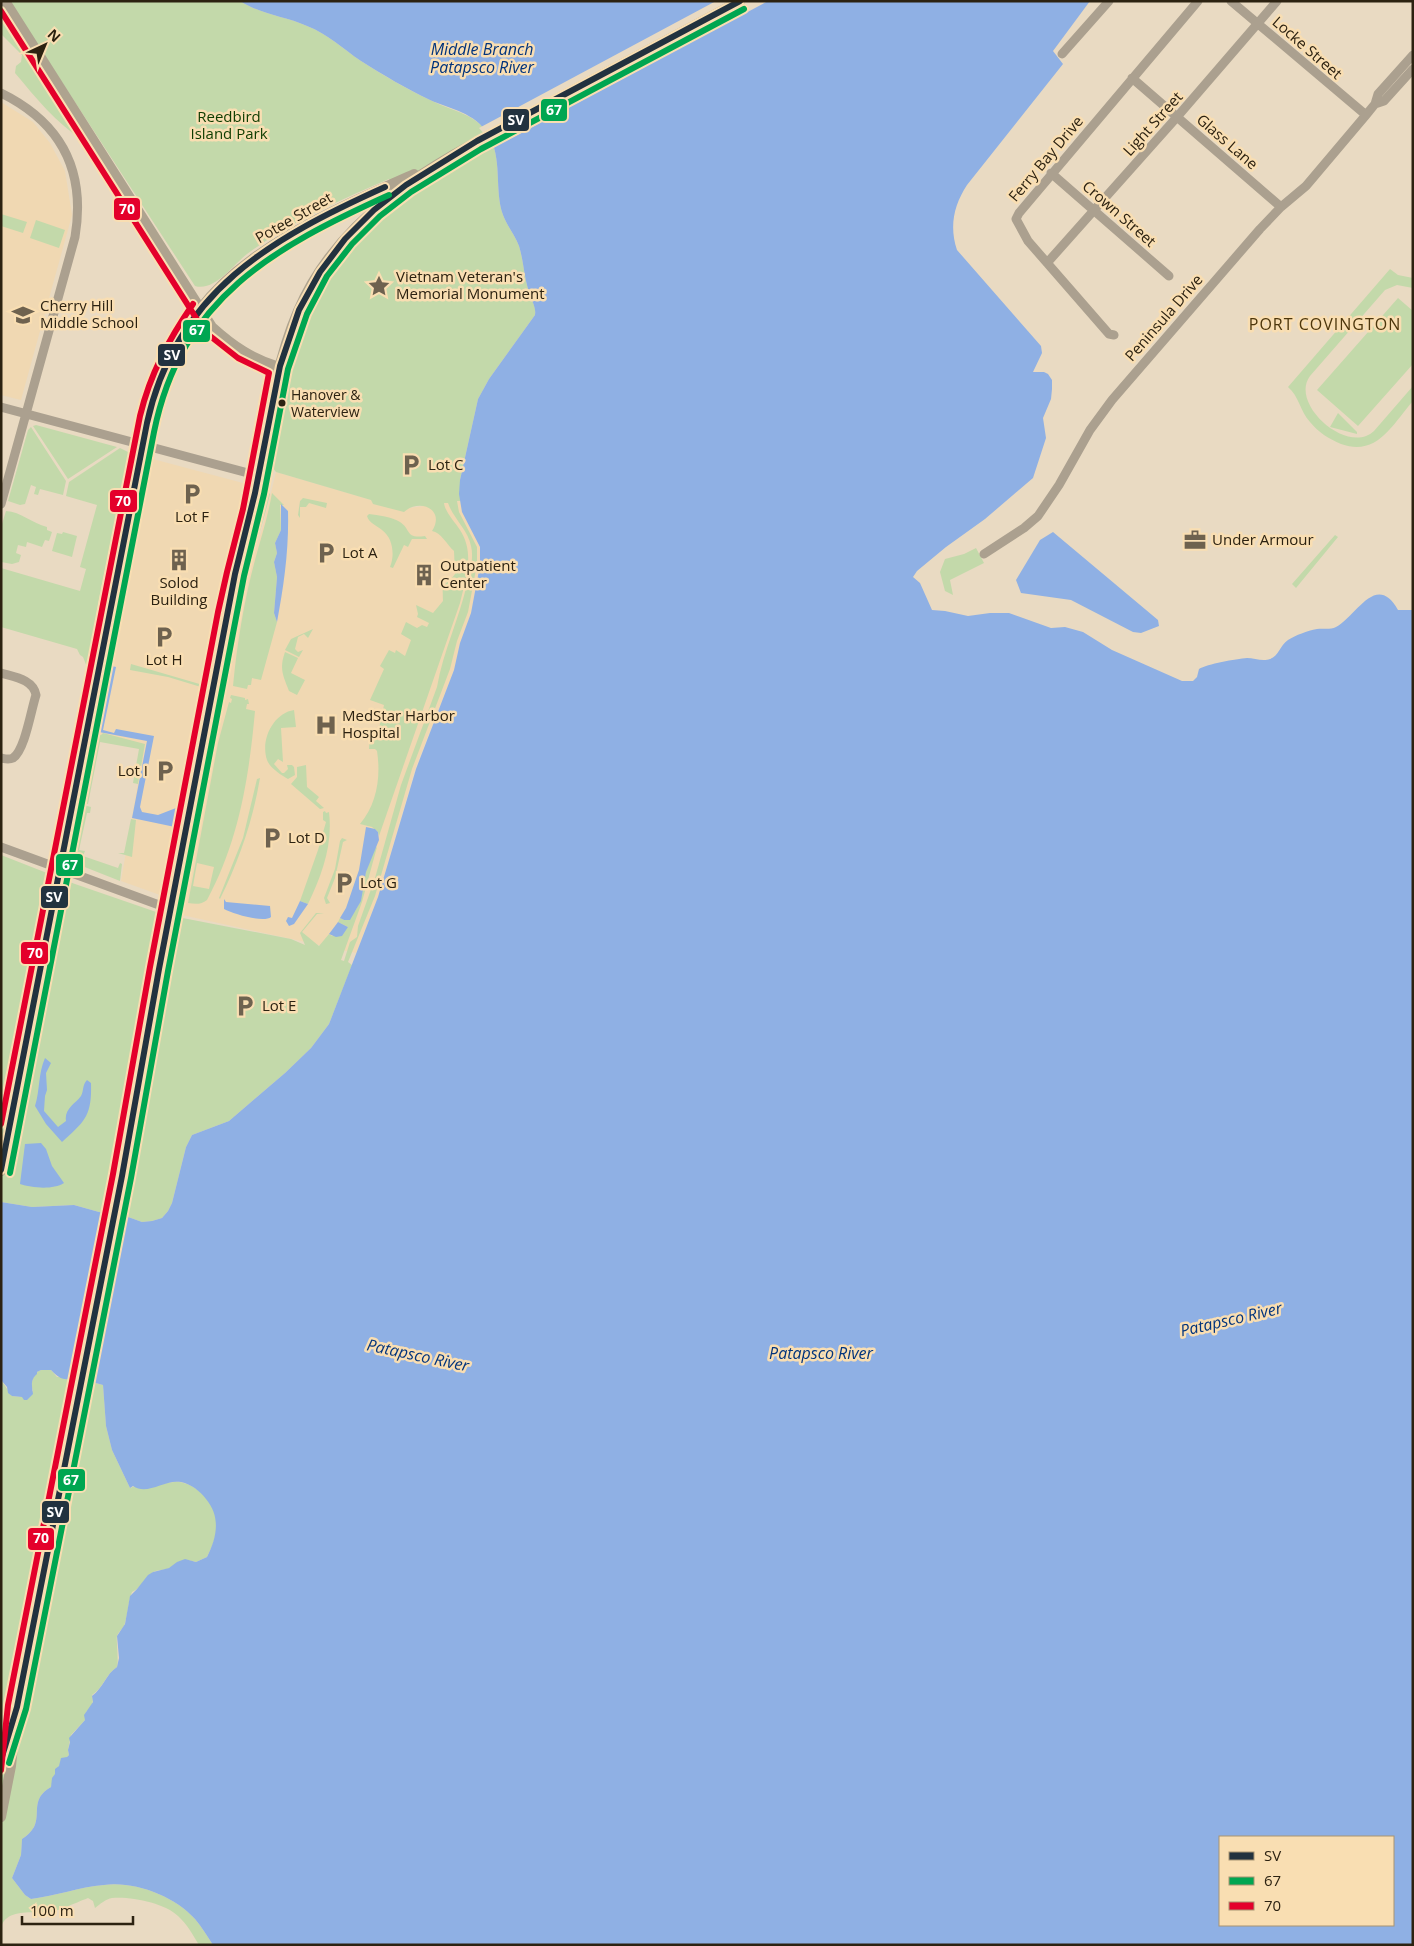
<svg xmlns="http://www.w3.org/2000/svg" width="1414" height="1946" viewBox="0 0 1414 1946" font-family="'Open Sans',sans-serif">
<rect width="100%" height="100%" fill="#e9dac2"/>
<path fill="#f0d8b2" d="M 1,102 L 33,122 L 50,143 L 65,171 L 72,215 L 21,400 L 1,395 Z
M 149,458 L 243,483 L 244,485 L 163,896 L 121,881 L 144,747 L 97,734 Z
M 276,472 L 402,509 L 460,501 L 462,512 L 480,547 L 480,565 L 471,613 L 460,643 L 454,670 L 415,769 L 378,897 L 356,953 L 182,915 L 253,559 L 263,526 Z"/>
<path fill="#c3d9aa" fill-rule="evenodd" d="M 9,1 L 240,1 C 262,15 284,16 307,26 C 328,34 343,49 361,61 C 386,77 413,93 441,105 C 458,112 477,116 488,134 C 503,158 494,190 503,215 C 507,226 515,235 519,246 C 524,262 524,281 531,297 C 533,304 536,307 535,315 L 489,379 L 478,399 L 460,480 L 460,501 L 457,501 L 459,512 L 477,547 L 477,564 L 468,612 L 457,641 L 450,669 L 412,769 L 375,896 L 348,962 L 352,965 L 329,1024 L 311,1048 L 285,1073 L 229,1121 L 192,1135 L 186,1147 L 172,1203 L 168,1211 L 162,1218 L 152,1221 L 142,1222 L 120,1214 L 99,1212 L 74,1205 L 32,1207 L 1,1202 L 1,855 L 75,884 L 162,914 L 291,939 L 305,945 L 300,933 L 316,913 L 324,913 L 317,914 L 302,932 L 319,946 L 329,934 L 332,936 L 348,927 L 338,922 L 340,918 L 344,920 C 364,910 361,890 366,872 C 368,864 372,856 374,849 L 377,847 L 362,902 L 341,960 L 344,961 L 350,942 L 357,937 L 358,926 L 375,878 L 401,785 L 437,687 C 443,652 459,619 467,584 C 470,572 474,558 471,546 C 468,530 453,518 448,503 L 444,503 C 445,512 455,522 460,530 C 475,553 466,578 460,603 L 379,836 L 378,832 L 372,827 L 360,824 C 377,804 381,777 377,751 L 375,749 L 369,749 L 370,732 L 378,733 L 384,705 L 370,700 L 384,669 L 380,666 L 389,650 L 395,653 L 396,650 L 405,656 L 411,640 L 401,634 L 406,622 L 417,628 L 422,625 L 427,627 L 429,623 L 417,617 L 418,614 L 416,605 L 433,613 L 443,601 C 442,579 444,589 455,574 L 454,551 C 447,545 441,532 432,531 C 446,509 419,498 404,512 L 373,504 L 371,500 L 276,472 L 269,463 L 268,459 C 282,388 294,314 340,255 C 358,233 380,216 400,196 L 389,179 C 340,200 290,222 247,254 C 233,265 214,292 195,286 Z
M 1,11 L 85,140 L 84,141 C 56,123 36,98 15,73 L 16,66 L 21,62 L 22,55 L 1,34 Z
M 1,214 L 27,222 L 23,233 L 1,226 Z
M 36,220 L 65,230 L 59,248 L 30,238 Z
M 1390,269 L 1398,275 L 1413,278 L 1413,288 L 1397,285 L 1385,290 L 1310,376 C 1289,404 1348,456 1374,431 L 1413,386 L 1413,401 C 1392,425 1377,457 1341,444 C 1329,439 1318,432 1310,422 C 1300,411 1299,396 1288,387 Z
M 1398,298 L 1413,311 L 1413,364 L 1358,426 L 1317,390 Z
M 1338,413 L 1357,432 L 1357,434 L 1330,427 Z
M 36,425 L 117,447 L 68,479 L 33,426 Z
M 31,427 L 66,481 L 63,495 L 40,489 L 38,495 L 34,494 L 36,487 L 31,485 L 25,504 L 20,505 L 8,501 L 28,430 Z
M 120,448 L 128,452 L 128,457 L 99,599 L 87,667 L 83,657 L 80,655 L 77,649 L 1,627 L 1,568 L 80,591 L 86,569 L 80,567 L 97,505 L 66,496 L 69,482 Z
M 268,492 L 270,494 C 265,516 258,536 253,558 C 244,593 238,628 232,664 L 229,663 L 246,577 Z
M 272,493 L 284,505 L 280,505 L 281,530 L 275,543 L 277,553 L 274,562 L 277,577 L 274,613 L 277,622 L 261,680 L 252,678 L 251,685 L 248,685 L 247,689 L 233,686 C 237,644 244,601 255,560 C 261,538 268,516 272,493 Z
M 303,498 L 327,503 L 326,508 L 309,503 L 306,507 L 300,507 L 300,518 L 298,515 L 300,501 Z
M 6,511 C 21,512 32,523 47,527 L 47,530 L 52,532 L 49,541 L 45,540 L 42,547 L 27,542 L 26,547 L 18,545 L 16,553 L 21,555 L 19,562 L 12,564 L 1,562 L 1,527 Z
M 369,514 C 378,515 392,517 400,522 C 411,529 405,539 425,536 L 427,539 L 412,539 L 408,547 L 404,545 L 393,568 L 390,567 C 395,555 393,538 382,530 C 376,525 369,523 367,516 Z
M 63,532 L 77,536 L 72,557 L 52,551 L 57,533 L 62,534 Z
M 1335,535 L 1338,537 L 1296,588 L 1292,584 Z
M 976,548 L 984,563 L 950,580 L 953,595 L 945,591 L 940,572 L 945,559 L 964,554 Z
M 313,629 L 308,638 L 304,634 L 298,637 L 295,649 L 298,652 L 303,650 L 299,657 L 285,650 L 291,639 Z
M 285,652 L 298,658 L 291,673 L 305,680 L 297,695 L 289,691 C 283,675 279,669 285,652 Z
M 131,664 L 203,685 L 201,687 L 168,677 L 130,670 Z
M 231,695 L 245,698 L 245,700 L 248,699 L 249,704 L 247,704 L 246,709 L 255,711 C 249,777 239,841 207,900 C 201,905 195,904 188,903 L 218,743 L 229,702 L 231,703 L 232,699 L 230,698 ZM 197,863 L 214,867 L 209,889 L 193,886 Z
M 294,710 L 296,727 L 281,728 L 283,762 L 278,759 L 274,764 L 282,773 L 284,773 L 288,769 L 287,765 L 292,765 L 294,767 L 295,775 L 288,779 C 281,775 270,768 267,760 C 260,739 274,713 294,710 Z
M 219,716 L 222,716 L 210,775 L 207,775 Z
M 103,733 L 145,744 L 138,784 L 133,783 L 139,749 L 100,742 L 88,804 L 84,803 L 97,734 L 101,735 Z
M 306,765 L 307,787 L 319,797 L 316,801 L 324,808 L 320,809 L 291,784 L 297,777 L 297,767 Z
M 260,778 C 253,820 239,861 220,899 L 219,898 L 243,838 L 257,779 Z
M 206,796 L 191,875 L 188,874 L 203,797 Z
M 83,805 L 91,807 L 90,813 L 87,813 L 79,850 L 85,851 L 83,856 L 118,868 L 120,863 L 122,864 L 120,881 L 72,862 Z
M 325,811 L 326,813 L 329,812 C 333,845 322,875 308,904 L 300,901 L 318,850 L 326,822 L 323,820 L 323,812 Z
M 131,819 L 136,820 L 132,857 L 118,853 L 124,853 Z
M 342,838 L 347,840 L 343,842 L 335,878 L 327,898 L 330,903 L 326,904 L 324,898 L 335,869 L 340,841 Z
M 41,1370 L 51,1370 L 57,1377 L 70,1376 L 103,1385 L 106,1426 L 112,1450 L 130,1488 C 137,1484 148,1485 157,1485 C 165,1484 172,1481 180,1482 C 196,1485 212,1500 216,1515 C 220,1529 213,1545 207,1557 L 196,1562 C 182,1557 178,1565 167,1569 C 162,1570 155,1570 152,1573 C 144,1579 141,1588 132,1592 C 128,1602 128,1612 125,1623 C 124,1628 119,1631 117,1636 C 116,1640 119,1660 117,1667 C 106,1674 103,1688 92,1695 C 94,1703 92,1707 86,1712 L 85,1720 L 71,1735 L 68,1750 L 69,1755 L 59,1766 L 51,1787 C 30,1799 41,1813 34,1827 C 31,1832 27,1836 22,1839 L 21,1855 L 12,1878 L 25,1895 L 31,1899 C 56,1896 79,1887 104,1885 C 135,1881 174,1896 195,1919 C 202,1927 207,1936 213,1945 L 199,1945 C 193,1935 187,1924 178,1916 C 165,1903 130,1896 112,1898 C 106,1899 100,1904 95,1908 L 93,1901 L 88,1898 C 80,1901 58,1911 51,1912 C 36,1914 6,1907 1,1928 L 1,1380 L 12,1396 L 22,1397 L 33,1391 C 30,1383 33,1373 41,1370 Z"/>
<path fill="#8fb0e4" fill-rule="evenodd" d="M 240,1 L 1090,1 L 1053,51 L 1063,64 L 967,185 C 954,205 949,226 957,250 L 1041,346 L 1042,353 L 1033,372 L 1044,372 L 1048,374 L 1052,380 L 1052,389 L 1051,399 L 1043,418 L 1046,438 L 1033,478 L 985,519 L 946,547 L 917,571 L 913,577 L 920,583 L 932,610 L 945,611 L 968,616 L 990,613 L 1009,613 L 1051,628 L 1065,627 L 1083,632 L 1112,650 L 1182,681 L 1193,681 L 1197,677 L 1199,669 C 1207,664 1236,659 1247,658 C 1254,658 1263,662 1270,659 C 1279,656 1280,645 1288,640 C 1296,635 1307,631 1317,629 C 1323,628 1330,630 1336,627 C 1356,617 1376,571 1398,610 L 1413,610 L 1413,1945 L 213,1945 C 207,1936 202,1927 195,1919 C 174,1896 135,1881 104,1885 C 79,1887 56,1896 31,1899 L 25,1895 L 12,1878 L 21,1855 L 22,1839 C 27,1836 31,1832 34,1827 C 41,1813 30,1799 51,1787 L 52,1778 L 55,1774 L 55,1769 L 59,1766 L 61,1758 L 67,1757 L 69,1755 L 68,1750 L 70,1742 L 69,1738 L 85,1720 L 84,1715 L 93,1702 L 92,1696 C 103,1688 106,1674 117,1667 L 119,1658 L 117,1636 L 125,1624 L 130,1596 L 137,1589 L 148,1575 L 153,1572 L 169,1568 L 177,1562 L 185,1559 L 196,1562 L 207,1557 C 217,1537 221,1517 206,1499 C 200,1491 191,1484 181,1482 C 164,1479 148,1496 133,1486 L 130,1488 L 112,1450 L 106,1426 L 103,1385 L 70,1376 L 69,1379 C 61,1380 57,1376 51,1370 L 41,1370 L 37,1372 L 37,1374 C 30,1380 32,1386 33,1394 L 27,1400 L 24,1400 L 22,1397 L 12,1396 L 8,1393 L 7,1387 L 1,1380 L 1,1202 L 32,1207 L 74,1205 L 99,1212 L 120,1214 L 142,1222 L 152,1221 L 162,1218 L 168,1211 L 172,1203 L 186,1147 L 192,1135 L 229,1121 L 285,1073 L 311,1048 L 329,1024 L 378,897 L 416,769 L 454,670 L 460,643 L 471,613 L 480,565 L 480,547 L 462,512 L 459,494 L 460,480 L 478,399 L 489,379 L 535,315 C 536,308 533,304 531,297 C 524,281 524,262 519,246 C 515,235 507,226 503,215 C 494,190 503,158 488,134 C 475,113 451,109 430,100 C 407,89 383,75 361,61 C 343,49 328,34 307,26 C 284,16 262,15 240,1 ZM 1220,1837 L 1393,1837 L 1393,1925 L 1220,1925 Z
M 281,504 L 288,511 C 289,549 284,585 277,622 L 274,613 L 277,577 L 274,562 L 277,553 L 275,543 L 281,530 Z
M 1053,532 L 1158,620 L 1159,626 L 1141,633 L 1133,632 L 1071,600 L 1021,593 L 1016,580 L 1040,540 Z
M 112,666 L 116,667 L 103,730 L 114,733 L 116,729 L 154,736 L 140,807 L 142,812 L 158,815 L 176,808 L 179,796 L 181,796 L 175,827 L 132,818 L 147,741 L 99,732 Z
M 366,827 L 375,829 L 378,832 L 379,840 L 366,872 L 361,901 L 350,920 L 344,920 L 340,918 L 346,908 L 359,870 Z
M 224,899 L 226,902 L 270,906 L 271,917 C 264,923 233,914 224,909 Z
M 300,901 L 308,904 L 294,924 L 289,926 L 286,921 L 288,917 L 292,918 Z
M 338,922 L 348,927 L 342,936 L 336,937 L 329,934 Z
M 45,1058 L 51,1063 L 46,1073 L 47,1090 L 45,1096 L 44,1111 L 58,1127 L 66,1121 C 64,1109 75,1104 81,1096 C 84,1091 82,1085 87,1080 L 91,1083 C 92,1116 85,1121 62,1142 L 46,1124 L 35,1106 C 40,1090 38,1074 45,1058 Z
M 41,1143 L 46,1149 L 52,1166 L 64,1183 C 53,1190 32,1188 20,1184 L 25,1144 Z"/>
<path fill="#e9dac2" d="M 716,1 L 768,1 L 491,149 L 486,136 L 479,128 Z
M 105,1210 L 125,1213 L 92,1384 L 72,1379 Z"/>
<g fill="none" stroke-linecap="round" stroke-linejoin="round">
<path stroke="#aba08f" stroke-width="9" d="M 1231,1 L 1366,115
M 1062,54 L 1109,1
M 1132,78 L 1281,207
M 1,93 C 62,123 86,171 75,237 L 1,504
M 1375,104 L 1384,101 L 1413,69
M 1051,173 L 1169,276
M 1047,263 L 1177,117 L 1277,1
M 1114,335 L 1109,334 L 1028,241 L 1016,219 L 1019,213 L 1198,1
M 1,407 L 259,476
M 984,554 L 1024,528 L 1038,516 L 1059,485 L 1090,430 L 1112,400 L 1260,229 L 1281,207 L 1306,186 L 1366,115 L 1375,104 L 1378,94 L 1413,55
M 1,673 C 14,677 33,679 36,695 C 31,710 25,750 13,758 C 9,760 6,759 1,758
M 1,847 L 170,909"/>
<path stroke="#aea38f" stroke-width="10" d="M 5,1 L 212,327 C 233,346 252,359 279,367
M 1,1171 L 143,445 C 147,425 150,405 158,386 C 168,359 182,332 200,309 C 249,245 342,206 414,174
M 1,1761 L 9,1734
M 1,1817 L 11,1766 L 17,1707 L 122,1176 L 159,969 L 227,614 C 235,577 247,541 254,504 C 266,440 272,371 298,311 C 345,201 455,154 553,101 C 615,68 678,34 740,1"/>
<g stroke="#f9deb2" stroke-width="10">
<path id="bus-1" d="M 1,1170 L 147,423 C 176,291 272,238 385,187
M 1,1760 L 17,1707 L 122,1176 L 159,969 L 235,574 L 255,493 L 280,366 L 299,310 L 320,272 L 345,239 L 374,210 L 406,185 L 477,141 L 740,1"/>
</g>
<g stroke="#f9deb2" stroke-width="10">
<path id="bus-2" d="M 10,1173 L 154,432 C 181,298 274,247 389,195
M 9,1763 L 26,1709 L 131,1178 L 168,971 L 244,576 L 264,494 L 288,369 L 307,314 L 327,276 L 352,244 L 380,216 L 411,192 L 481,149 L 744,9"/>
</g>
<g stroke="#f9deb2" stroke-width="10">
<path id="bus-3" d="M 1,11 L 205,332 L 238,358 L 269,373 L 243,509 L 227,572 L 218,612 L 150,967 L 113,1174 L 8,1705 L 1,1770
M 1,1124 L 140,416 C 150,374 169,339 193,304"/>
</g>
<use href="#bus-1" stroke="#22323f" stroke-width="6"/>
<use href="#bus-2" stroke="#00a651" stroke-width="6"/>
<use href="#bus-3" stroke="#e4002b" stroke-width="6"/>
</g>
<defs>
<g id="sight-bare" transform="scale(1.725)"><path d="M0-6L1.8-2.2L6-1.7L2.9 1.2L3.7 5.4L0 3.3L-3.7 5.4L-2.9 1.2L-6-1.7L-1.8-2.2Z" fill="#6e624f" stroke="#f9deb2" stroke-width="2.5" paint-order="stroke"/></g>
<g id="school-bare" transform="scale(1.725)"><path d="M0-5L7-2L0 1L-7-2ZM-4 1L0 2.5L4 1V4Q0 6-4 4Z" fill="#6e624f" stroke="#f9deb2" stroke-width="2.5" paint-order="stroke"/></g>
<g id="parking-bare" transform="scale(1.725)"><path d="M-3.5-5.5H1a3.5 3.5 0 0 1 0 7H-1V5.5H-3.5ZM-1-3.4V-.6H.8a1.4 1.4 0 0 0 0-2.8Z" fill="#6e624f" stroke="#f9deb2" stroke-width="2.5" paint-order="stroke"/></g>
<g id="office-bare" transform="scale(1.725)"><path d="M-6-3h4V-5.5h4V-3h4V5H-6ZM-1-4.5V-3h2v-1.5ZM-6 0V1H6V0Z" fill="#6e624f" stroke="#f9deb2" stroke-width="2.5" paint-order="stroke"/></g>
<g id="building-bare" transform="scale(1.725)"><path d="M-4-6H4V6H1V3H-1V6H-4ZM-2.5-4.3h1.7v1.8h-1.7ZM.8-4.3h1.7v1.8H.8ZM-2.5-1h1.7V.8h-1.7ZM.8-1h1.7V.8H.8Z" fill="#6e624f" stroke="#f9deb2" stroke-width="2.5" paint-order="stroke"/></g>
<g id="hospital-bare" transform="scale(1.725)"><path d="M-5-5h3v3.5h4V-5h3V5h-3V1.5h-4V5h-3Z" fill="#6e624f" stroke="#f9deb2" stroke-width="2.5" paint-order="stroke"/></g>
</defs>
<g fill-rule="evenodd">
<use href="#sight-bare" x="379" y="286"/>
<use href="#school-bare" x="23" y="315"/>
<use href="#parking-bare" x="411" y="465"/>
<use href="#parking-bare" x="192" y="494"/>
<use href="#office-bare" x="1195" y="540"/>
<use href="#parking-bare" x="326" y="553"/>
<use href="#building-bare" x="179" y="560"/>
<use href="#building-bare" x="424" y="575"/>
<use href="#parking-bare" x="164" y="637"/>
<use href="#hospital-bare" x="326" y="725"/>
<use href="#parking-bare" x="165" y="771"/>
<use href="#parking-bare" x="272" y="838"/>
<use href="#parking-bare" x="344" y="883"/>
<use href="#parking-bare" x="245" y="1006"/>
</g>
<circle fill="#2c2211" stroke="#f9deb2" stroke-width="2" cx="282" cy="403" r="4.5"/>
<g text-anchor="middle" stroke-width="5" stroke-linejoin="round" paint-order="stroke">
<g font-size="14" fill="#2c2211" stroke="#f9deb2" text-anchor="start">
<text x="291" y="400">Hanover &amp;<tspan x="291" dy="17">Waterview</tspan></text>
</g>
<g font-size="15" fill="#2c2211" stroke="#f9deb2">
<text transform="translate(1307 48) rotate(41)" y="5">Locke Street</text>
<text transform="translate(1153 124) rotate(-48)" y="5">Light Street</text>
<text transform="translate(1227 142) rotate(41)" y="5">Glass Lane</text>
<text transform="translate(1046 159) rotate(-50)" y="5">Ferry Bay Drive</text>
<text transform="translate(1119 214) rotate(41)" y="5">Crown Street</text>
<text transform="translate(294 218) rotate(-30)" y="5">Potee Street</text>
<text transform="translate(1164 318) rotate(-49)" y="5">Peninsula Drive</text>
</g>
<g font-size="15" fill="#0e3c00" stroke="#f9deb2">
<text x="229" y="122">Reedbird<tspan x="229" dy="17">Island Park</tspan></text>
</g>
<g font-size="15" fill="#2c2211" stroke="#f9deb2" text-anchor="start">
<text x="396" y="282">Vietnam Veteran's<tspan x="396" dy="17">Memorial Monument</tspan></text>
<text x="40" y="311">Cherry Hill<tspan x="40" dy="17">Middle School</tspan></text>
<text x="428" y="470">Lot C</text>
<text x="192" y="522" text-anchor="middle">Lot F</text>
<text x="1212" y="545">Under Armour</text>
<text x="342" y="558">Lot A</text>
<text x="440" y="571">Outpatient<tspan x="440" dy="17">Center</tspan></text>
<text x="179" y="588" text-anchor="middle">Solod<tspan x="179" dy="17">Building</tspan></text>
<text x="164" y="665" text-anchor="middle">Lot H</text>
<text x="342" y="721">MedStar Harbor<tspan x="342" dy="17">Hospital</tspan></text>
<text x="148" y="776" text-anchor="end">Lot I</text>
<text x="288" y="843">Lot D</text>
<text x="360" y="888">Lot G</text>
<text x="262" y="1011">Lot E</text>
</g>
<g font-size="16" font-style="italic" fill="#01337c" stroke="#f9deb2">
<text x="482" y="55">Middle Branch<tspan x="482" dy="18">Patapsco River</tspan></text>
<text transform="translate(1231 1319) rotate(-13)" y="6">Patapsco River</text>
<text x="821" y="1359">Patapsco River</text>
<text transform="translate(418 1355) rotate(12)" y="6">Patapsco River</text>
</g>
<g font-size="16" letter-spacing="1" fill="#4c360c" stroke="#f9deb2">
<text x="1325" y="330">PORT COVINGTON</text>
</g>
</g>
<g stroke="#f9deb2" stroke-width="2">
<rect x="540" y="98" width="28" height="24" rx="5" fill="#00a651"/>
<rect x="502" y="108" width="28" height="24" rx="5" fill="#22323f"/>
<rect x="113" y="197" width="28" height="24" rx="5" fill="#e4002b"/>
<rect x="182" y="319" width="29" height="24" rx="5" fill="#00a651"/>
<rect x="157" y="343" width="29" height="24" rx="5" fill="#22323f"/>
<rect x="109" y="489" width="29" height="24" rx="5" fill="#e4002b"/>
<rect x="55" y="853" width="29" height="24" rx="5" fill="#00a651"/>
<rect x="40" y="885" width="29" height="24" rx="5" fill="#22323f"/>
<rect x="20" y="941" width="29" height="24" rx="5" fill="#e4002b"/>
<rect x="57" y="1468" width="29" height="24" rx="5" fill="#00a651"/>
<rect x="41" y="1500" width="29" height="24" rx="5" fill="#22323f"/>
<rect x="27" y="1527" width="28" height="24" rx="5" fill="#e4002b"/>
</g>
<g font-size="14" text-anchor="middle" font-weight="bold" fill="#fff">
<text x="554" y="115">67</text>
<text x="516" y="125">SV</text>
<text x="127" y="214">70</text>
<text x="197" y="335">67</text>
<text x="172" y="360">SV</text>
<text x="123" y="506">70</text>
<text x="70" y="870">67</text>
<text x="54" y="902">SV</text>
<text x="35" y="958">70</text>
<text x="71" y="1485">67</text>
<text x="55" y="1517">SV</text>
<text x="41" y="1543">70</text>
</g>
<rect width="1414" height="1946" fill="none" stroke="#2c2211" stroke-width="5"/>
<rect x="1219" y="1836" width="175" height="90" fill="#f9deb2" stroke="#a79372"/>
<rect x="1229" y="1852" width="25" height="8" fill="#22323f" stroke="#a79372"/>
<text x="1264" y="1861" font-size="15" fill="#2c2211">SV</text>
<rect x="1229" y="1877" width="25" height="8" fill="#00a651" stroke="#a79372"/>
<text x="1264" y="1886" font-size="15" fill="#2c2211">67</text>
<rect x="1229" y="1902" width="25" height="8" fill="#e4002b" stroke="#a79372"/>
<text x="1264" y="1911" font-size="15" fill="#2c2211">70</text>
<g transform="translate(45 45) rotate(44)" stroke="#f9deb2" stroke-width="4" paint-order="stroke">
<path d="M0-4L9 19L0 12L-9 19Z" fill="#2c2211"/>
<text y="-8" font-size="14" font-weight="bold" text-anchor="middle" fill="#2c2211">N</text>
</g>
<path d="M22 1916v8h111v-8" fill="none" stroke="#2c2211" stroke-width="2.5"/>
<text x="30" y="1916" font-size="15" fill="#2c2211" stroke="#f9deb2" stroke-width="4" paint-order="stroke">100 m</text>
</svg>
